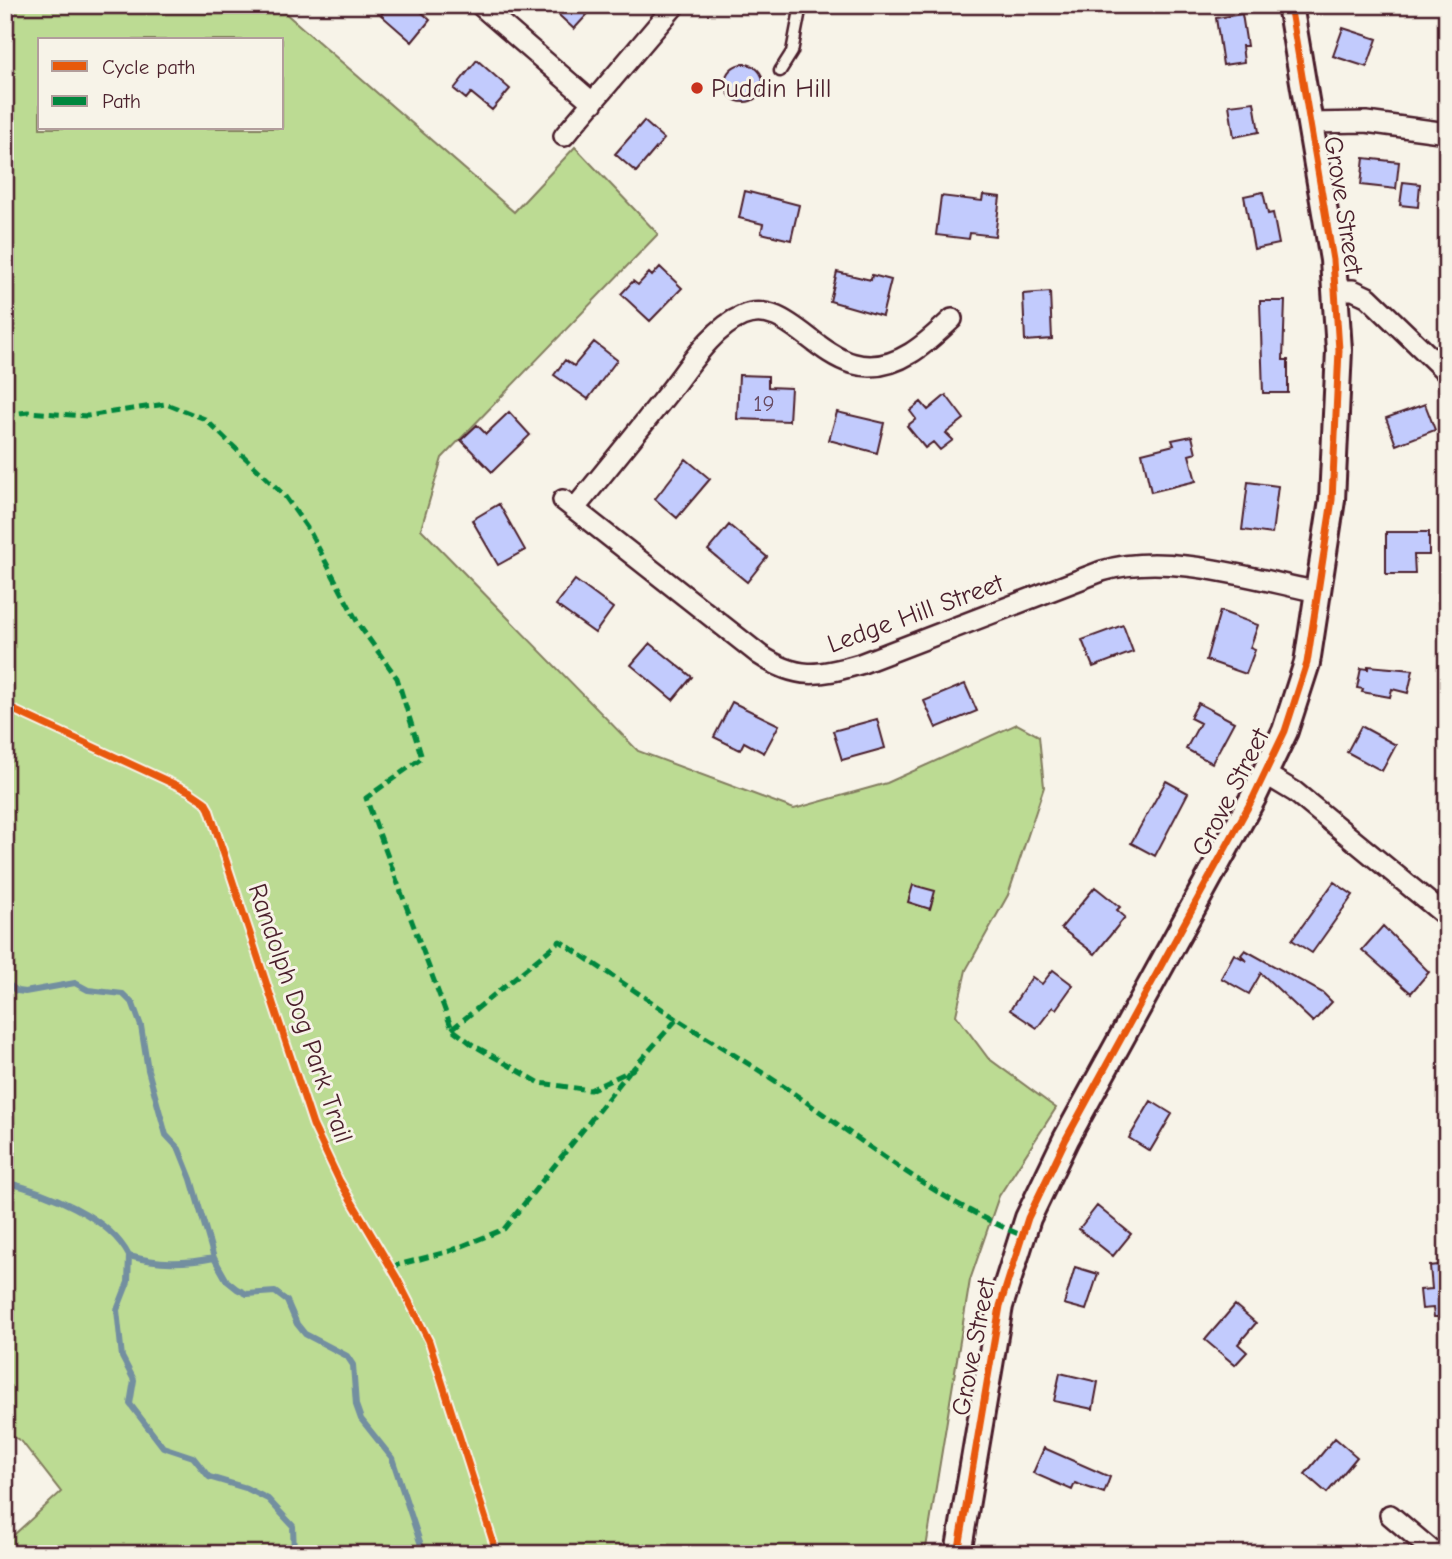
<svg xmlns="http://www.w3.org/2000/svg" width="1452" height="1559" viewBox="0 0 1452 1559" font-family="'Comic Neue',sans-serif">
<rect width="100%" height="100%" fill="#f7f3e8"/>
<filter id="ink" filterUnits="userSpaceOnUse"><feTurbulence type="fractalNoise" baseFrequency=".0143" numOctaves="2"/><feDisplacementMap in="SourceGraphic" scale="14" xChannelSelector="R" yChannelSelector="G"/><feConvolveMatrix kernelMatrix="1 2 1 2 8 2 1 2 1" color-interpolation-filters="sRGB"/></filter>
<g filter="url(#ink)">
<path fill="#bcdb93" stroke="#837d5f" stroke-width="2" fill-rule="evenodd" d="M 5,5 L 276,5 L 514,212 L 575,147 L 658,234 L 442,458 L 421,529 L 638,751 L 794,809 L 887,783 L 1017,724 L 1039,736 L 1044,787 L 1008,895 L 966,970 L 956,1015 L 988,1058 L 1056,1108 L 999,1196 L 970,1280 L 925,1554 L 5,1554 L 5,1543 L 61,1492 L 22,1442 L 5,1431 ZM 40,40 L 282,40 L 282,128 L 40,128 Z"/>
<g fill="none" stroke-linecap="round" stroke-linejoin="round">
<path stroke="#738fa0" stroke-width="6" d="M 5,982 L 17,991 L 25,992 L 75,983 L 88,990 L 123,994 L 133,1004 L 141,1026 L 148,1070 L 166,1135 L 179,1149 L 191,1179 L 214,1258 L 227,1281 L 237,1289 L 247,1294 L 275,1292 L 287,1301 L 297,1324 L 305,1334 L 347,1356 L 353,1365 L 356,1405 L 361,1419 L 392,1458 L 424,1554
M 5,1182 C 46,1192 109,1216 129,1256 C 159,1264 183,1264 214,1258
M 129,1256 L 128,1282 L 117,1310 L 122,1357 L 134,1380 L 130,1404 L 163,1447 L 193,1457 L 209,1477 L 246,1488 L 268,1499 L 293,1526 L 294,1554"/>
</g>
<path fill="#c2cbfd" stroke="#4a1f2b" stroke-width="2" d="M 389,5 L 414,5 L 430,20 L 412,42 L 381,15 Z
M 548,5 L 596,5 L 574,29 Z
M 1242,14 L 1247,46 L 1242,46 L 1244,62 L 1223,65 L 1216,18 Z
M 1343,28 L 1377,39 L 1367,67 L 1333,56 Z
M 477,60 L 510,89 L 492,110 L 471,93 L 466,99 L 454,89 Z
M725 83a19 19 0 1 1 38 0a19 19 0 1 1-38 0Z
M 1254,102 L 1259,132 L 1234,137 L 1229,105 Z
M 644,121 L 664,139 L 636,172 L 615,154 Z
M 1364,158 L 1399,162 L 1396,189 L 1361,185 Z
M 1403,182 L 1420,184 L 1418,207 L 1400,205 Z
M 745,191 L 799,205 L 791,240 L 761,233 L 763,224 L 739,218 Z
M 1263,192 L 1268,214 L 1273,213 L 1279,244 L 1254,249 L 1244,196 Z
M 983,195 L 1000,197 L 995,236 L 970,233 L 969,239 L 936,235 L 941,196 L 982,201 Z
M 660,267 L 682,288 L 650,321 L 621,294 L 633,281 L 638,285 L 649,273 L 652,276 Z
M 837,272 L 871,280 L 872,275 L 891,280 L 882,316 L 830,301 Z
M 1050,292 L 1052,339 L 1025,341 L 1023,294 Z
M 1260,301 L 1285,301 L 1283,360 L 1288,360 L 1288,393 L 1263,393 Z
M 594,342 L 617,360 L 588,399 L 554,375 L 565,360 L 574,366 Z
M 739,375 L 768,376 L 768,387 L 791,388 L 789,421 L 737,419 Z
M 946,395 L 964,419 L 946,433 L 953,440 L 940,450 L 933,442 L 925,448 L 907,426 L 916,419 L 910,411 L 921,402 L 928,410 Z
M 1425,404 L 1435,430 L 1396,445 L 1386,418 Z
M 509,412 L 530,435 L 492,472 L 461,440 L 477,425 L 486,434 Z
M 837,412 L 884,423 L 877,453 L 829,440 Z
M 1192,436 L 1196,453 L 1189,455 L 1196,481 L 1151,492 L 1142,453 L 1174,445 L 1172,440 Z
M 686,459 L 710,479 L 677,518 L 655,499 Z
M 1248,482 L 1278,486 L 1272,534 L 1242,530 Z
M 499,504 L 525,550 L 498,565 L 472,520 Z
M 729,525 L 767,557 L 747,582 L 708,550 Z
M 1386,532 L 1429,532 L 1429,555 L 1414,555 L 1415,574 L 1386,574 Z
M 575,580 L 613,608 L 595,633 L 556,605 Z
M 1220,611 L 1258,625 L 1250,648 L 1255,650 L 1246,674 L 1206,660 Z
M 1123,625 L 1133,652 L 1093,667 L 1082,640 Z
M 650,643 L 692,677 L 673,700 L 631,665 Z
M 1368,666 L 1413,670 L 1408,693 L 1392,689 L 1390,697 L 1362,692 L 1363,689 L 1357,688 L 1361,668 L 1368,669 Z
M 965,684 L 977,711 L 936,728 L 924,701 Z
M 732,702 L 779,725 L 764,753 L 744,742 L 740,750 L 714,737 Z
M 1198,703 L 1234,722 L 1212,763 L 1186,749 L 1200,723 L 1190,718 Z
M 877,719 L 885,748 L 842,760 L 833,731 Z
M 1361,726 L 1396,745 L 1382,771 L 1347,752 Z
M 1166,781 L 1188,793 L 1155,856 L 1131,843 Z
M 1334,882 L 1353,895 L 1312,953 L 1292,940 Z
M 913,885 L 935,891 L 930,909 L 908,902 Z
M 1095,887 L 1120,907 L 1117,910 L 1125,917 L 1095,954 L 1061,928 Z
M 1383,926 L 1429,972 L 1411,993 L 1362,950 Z
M 1245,950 L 1323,993 L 1332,1002 L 1313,1022 L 1261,973 L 1249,994 L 1221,978 L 1234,954 L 1247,961 L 1241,955 Z
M 1053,970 L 1073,985 L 1056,1009 L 1053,1007 L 1037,1028 L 1010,1010 L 1032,977 L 1042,984 Z
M 1151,1101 L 1172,1114 L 1150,1151 L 1129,1138 Z
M 1097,1206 L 1131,1234 L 1113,1256 L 1079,1229 Z
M 1447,1264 L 1447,1317 L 1434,1317 L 1433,1308 L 1422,1309 L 1420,1290 L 1432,1289 L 1430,1266 Z
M 1075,1267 L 1098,1274 L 1086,1310 L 1064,1304 Z
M 1235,1305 L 1256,1323 L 1238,1344 L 1247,1352 L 1235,1365 L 1205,1340 Z
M 1060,1373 L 1098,1382 L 1093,1409 L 1054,1401 Z
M 1335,1438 L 1357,1457 L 1327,1493 L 1305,1474 Z
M 1044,1448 L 1110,1477 L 1104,1493 L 1075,1483 L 1072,1490 L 1033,1473 Z"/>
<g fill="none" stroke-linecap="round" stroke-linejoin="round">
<g stroke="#4a1f2b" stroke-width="15">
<path id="service" d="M 780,71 L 792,52 L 801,5"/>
</g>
<g stroke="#4a1f2b" stroke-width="24">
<path id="minor" d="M 480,5 L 593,103
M 1309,123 L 1366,122 L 1447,133
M 564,136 L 675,5
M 1337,290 L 1353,290 L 1368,297 L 1447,373
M 563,500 L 760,655 C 797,680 819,676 860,664 L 1102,571 C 1167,551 1253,579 1319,592
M 574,509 C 606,471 637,432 668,393 C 688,368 711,329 742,316 C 799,292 830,403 911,353 C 926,344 939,331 952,319
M 1265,774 L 1295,792 L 1447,917
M 1390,1515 L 1436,1554"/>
</g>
<g stroke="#4a1f2b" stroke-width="30">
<path id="tertiary" d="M 958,1554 L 1000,1306 L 1028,1218 L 1066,1139 L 1253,798 L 1285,731 L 1307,663 L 1332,500 L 1339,350 L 1333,260 L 1290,5"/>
</g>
<use href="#service" stroke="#f7f3e8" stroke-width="10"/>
<use href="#minor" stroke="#f7f3e8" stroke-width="19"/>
<use href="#tertiary" stroke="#f7f3e8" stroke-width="24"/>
<path stroke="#00873e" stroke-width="5" stroke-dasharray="10 5" stroke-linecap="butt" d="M 5,415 L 28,412 L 87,416 L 166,404 L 205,419 L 284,495 L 310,532 L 359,625 L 397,678 L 422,758 L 366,798 L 452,1029 L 473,1045 L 540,1083 L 590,1090 L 632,1070 L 677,1019 C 717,1045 759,1069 799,1097 C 871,1147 939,1201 1021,1235
M 452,1029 L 560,941 L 677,1019
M 390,1267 L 450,1251 L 504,1229 L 629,1072"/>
<g stroke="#f7f3e8" stroke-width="11">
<path id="cycleway" d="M 5,706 L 189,791 L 205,802 L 209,809 L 313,1125 L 339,1180 L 397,1278 L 429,1341 L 497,1554
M 958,1554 L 1000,1306 L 1028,1218 L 1066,1139 L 1253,798 L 1285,731 L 1307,663 L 1332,500 L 1339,350 L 1333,260 L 1290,5"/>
</g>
<use href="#cycleway" stroke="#e8590c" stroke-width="7"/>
</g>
</g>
<circle fill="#c8321e" stroke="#f7f3e8" stroke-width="2.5" cx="697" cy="88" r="7"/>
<g text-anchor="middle" stroke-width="6" stroke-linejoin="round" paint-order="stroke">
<g font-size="23" fill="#684a60">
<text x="764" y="411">19</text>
</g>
<g font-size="26" fill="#4a1f2b" stroke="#f7f3e8" text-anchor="start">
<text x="711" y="97">Puddin Hill</text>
</g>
<g font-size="26" fill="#4a1f2b" stroke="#f7f3e8">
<text transform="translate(1344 205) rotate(81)" y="9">Grove Street</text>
<text transform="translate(915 613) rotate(-20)" y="9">Ledge Hill Street</text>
<text transform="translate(1230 792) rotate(-63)" y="9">Grove Street</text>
<text transform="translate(301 1013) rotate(71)" y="9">Randolph Dog Park Trail</text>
<text transform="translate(973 1347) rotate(-79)" y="9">Grove Street</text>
</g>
</g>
<rect width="1452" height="1559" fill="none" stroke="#f7f3e8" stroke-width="28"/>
<rect x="14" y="14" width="1424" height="1531" fill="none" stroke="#4a1f2b" stroke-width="2.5" filter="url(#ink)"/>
<rect x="38" y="38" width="245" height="91" fill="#f7f3e8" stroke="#b29e9c" stroke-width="2"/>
<rect x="52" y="61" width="35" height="10" fill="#e8590c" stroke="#b29e9c" stroke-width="2"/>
<text x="102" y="74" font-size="21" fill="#4a1f2b">Cycle path</text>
<rect x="52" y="96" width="35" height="10" fill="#00873e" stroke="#b29e9c" stroke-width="2"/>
<text x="102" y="108" font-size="21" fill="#4a1f2b">Path</text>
</svg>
